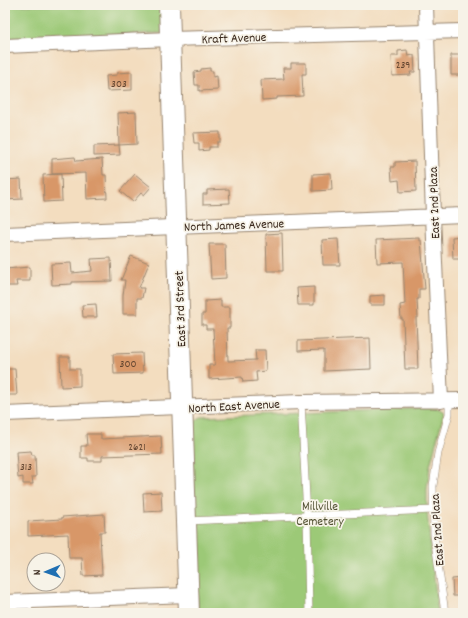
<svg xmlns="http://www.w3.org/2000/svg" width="468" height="618" viewBox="0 0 468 618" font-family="Dekko,sans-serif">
<rect width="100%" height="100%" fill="#f7f3e8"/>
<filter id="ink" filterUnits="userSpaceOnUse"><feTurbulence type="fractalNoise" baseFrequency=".025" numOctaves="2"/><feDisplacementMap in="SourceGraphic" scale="8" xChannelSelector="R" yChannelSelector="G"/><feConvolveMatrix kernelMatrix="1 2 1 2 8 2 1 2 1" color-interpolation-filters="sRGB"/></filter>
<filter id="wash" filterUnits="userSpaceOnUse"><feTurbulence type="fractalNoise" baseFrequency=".012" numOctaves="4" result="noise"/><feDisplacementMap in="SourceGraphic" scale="16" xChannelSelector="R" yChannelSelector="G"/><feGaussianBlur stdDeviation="0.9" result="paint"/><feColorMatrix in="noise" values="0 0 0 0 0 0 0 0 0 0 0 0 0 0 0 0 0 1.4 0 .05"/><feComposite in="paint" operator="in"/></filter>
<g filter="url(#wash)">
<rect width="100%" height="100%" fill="#f3ddbf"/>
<path fill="#9cc977" stroke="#6c7a4a" d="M 5,5 L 162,5 L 163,33 L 5,39 Z
M 431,408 L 438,409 L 444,413 L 430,466 L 427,489 L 427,510 L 430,541 L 438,613 L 198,613 L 192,427 L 196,420 L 201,417 Z"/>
<g id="blocks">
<path fill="#d89768" d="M 407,50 L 408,56 L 414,55 L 415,72 L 410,72 L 411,75 L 392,76 L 391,56 L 398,56 L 398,51 Z
M 451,55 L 463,55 L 463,75 L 451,75 Z
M 291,63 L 306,63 L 306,74 L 302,74 L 303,96 L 277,97 L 277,99 L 262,100 L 261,80 L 284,79 L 283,68 L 291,68 Z
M 210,68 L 210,71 L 213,71 L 213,77 L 217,76 L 218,90 L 199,91 L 199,85 L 195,85 L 194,72 L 201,71 L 201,69 Z
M 132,72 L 132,90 L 107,91 L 106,76 L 117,75 L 117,73 Z
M 136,112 L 137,144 L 119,145 L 118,113 Z
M 220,132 L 220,142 L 217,142 L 217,147 L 209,147 L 209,150 L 199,151 L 199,143 L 194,143 L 193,133 Z
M 119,145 L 120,155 L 94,156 L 94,146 Z
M 75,157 L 76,161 L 102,159 L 103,175 L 106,175 L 107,198 L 87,199 L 86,173 L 52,174 L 52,159 Z
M 415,161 L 416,191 L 400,192 L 399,180 L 392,181 L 391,167 L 395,167 L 395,162 Z
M 331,173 L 332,190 L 313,191 L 313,174 Z
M 61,174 L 62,201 L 44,202 L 43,175 Z
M 135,174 L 151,187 L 144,195 L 141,193 L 133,202 L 120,191 Z
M 21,179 L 22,199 L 5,200 L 5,180 Z
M 229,189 L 230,203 L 203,204 L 203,194 L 207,194 L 207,190 Z
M 282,233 L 283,271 L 267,271 L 266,234 Z
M 463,236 L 463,259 L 453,259 L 452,237 Z
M 419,238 L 419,240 L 421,240 L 425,289 L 419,289 L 419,299 L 417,299 L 418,318 L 416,318 L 418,369 L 405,369 L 403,319 L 401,319 L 400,305 L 405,304 L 403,262 L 377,263 L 376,240 Z
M 338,239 L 340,265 L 323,265 L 322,240 Z
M 209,244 L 225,244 L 226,278 L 211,279 Z
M 131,256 L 149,263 L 139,288 L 144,288 L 142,298 L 137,298 L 137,314 L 123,314 L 123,295 L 125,280 L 121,280 Z
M 111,258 L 112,281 L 72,282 L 72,284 L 52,285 L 51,264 L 71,263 L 72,273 L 92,271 L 91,259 Z
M 30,267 L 30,281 L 16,281 L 17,286 L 5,286 L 5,269 Z
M 314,287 L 314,305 L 298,305 L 297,288 Z
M 385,295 L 385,305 L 370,305 L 370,296 Z
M 221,300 L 221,307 L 230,307 L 230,328 L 227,328 L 228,361 L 256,360 L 255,350 L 265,350 L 266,371 L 256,372 L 257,381 L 243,382 L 242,377 L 209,379 L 209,365 L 215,365 L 213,329 L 206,329 L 206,325 L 202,325 L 202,314 L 205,314 L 205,301 Z
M 96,304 L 97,317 L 83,317 L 82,305 Z
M 370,338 L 371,369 L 324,371 L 324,350 L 298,351 L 298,341 Z
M 142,353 L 143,373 L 114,374 L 113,354 Z
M 60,357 L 70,357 L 70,369 L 80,369 L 80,386 L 61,387 Z
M 5,369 L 15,369 L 17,395 L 5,395 Z
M 86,434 L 101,434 L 101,439 L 161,436 L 162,454 L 102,456 L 102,461 L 88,461 L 88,458 L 81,458 L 81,446 L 87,446 Z
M 31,451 L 32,455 L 35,455 L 36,477 L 32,477 L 33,484 L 23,484 L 23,477 L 18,478 L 16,452 Z
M 161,492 L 162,511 L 144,512 L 143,493 Z
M 104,514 L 105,532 L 100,532 L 102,575 L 83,576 L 82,558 L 69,558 L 68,534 L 28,536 L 28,521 L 62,519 L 62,517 Z
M 463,578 L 463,596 L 453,596 L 452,579 Z"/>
</g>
</g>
<g filter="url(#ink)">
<use href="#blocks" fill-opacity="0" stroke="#97846e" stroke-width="1"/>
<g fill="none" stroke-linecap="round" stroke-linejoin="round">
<g stroke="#97846e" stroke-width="8">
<path id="lane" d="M 301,402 L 307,516 L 309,613
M 187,521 L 433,510
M 445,613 L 434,535 L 433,486 L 438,453 L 449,414 L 449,401"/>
</g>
<g stroke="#97846e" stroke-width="16">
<path id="street" d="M 426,5 L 433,216 L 441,401
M 5,46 L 170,39 L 463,31
M 5,234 L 463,215
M 5,414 L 301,402 L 463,400
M 5,602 L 188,595"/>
</g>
<g stroke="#97846e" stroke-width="22">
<path id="secondary" d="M 169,5 L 189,613"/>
</g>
<use href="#lane" stroke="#fff" stroke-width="7"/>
<use href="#street" stroke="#fff" stroke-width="14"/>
<use href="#secondary" stroke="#fff" stroke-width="20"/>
</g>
</g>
<g text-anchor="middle" stroke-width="3.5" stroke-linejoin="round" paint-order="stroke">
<g font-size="11" fill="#624530">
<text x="403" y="68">239</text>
<text x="119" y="87">303</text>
<text x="128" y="367">300</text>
<text x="137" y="450">2621</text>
<text x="26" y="470">313</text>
</g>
<g font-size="13" fill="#3b2a1e" stroke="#f7f3e8">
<text transform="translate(234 37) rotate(-2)" y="5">Kraft Avenue</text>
<text transform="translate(433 203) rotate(-92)" y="5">East 2nd Plaza</text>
<text transform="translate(234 224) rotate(-2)" y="5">North James Avenue</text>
<text transform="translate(179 309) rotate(-92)" y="5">East 3rd Street</text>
<text transform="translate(234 405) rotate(-3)" y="5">North East Avenue</text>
<text transform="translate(436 530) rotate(-94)" y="5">East 2nd Plaza</text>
</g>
<g font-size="13" fill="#535234" stroke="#f7f3e8">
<text x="320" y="510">Millville<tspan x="320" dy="15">Cemetery</tspan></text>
</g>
</g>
<rect width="468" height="618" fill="none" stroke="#f7f3e8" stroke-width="20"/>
<g transform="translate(46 572) rotate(268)"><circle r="19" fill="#f7f3e8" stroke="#aca397"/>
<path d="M0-3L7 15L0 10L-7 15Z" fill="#1f6fb2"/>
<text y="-6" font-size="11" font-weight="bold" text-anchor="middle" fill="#3b2a1e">N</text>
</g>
</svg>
